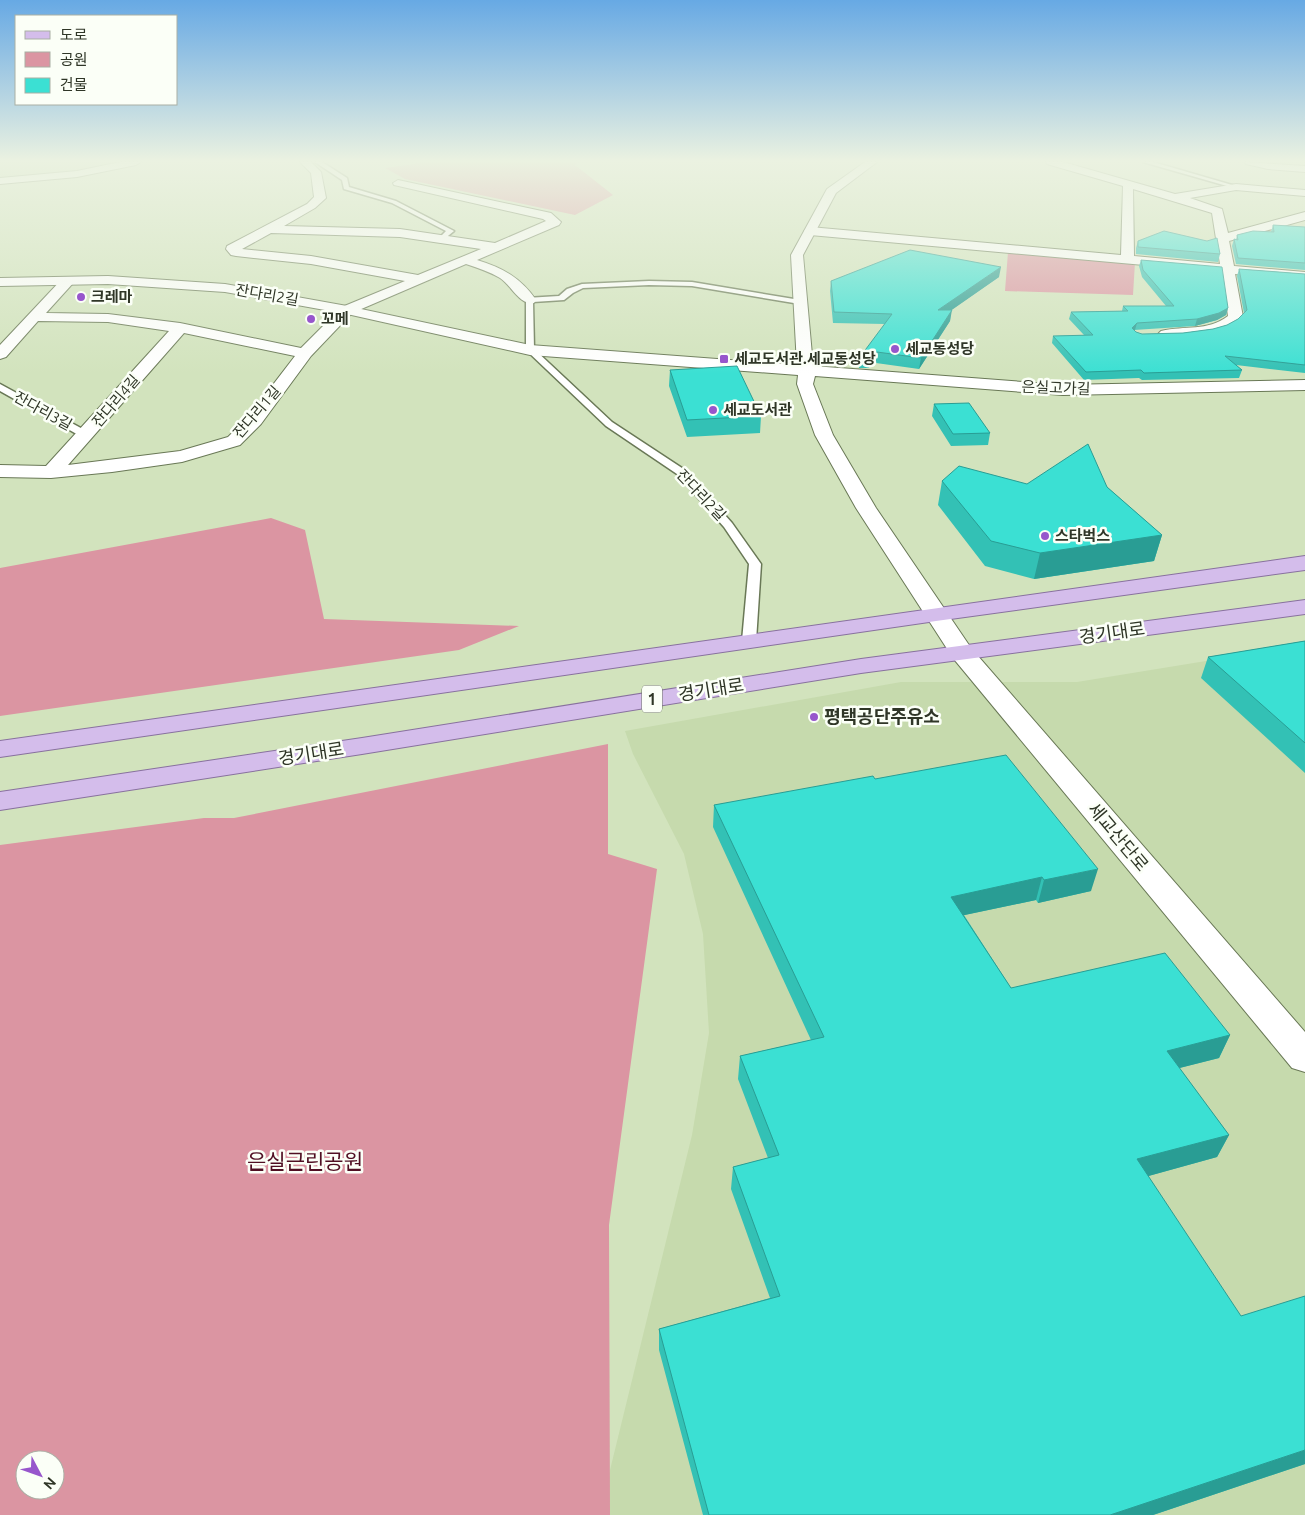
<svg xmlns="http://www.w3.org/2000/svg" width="1305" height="1515" viewBox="0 0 1305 1515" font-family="Ubuntu,'Noto Sans KR',sans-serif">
<rect width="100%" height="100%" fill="#d2e3bd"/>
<path fill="#c6daad" d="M 0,162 L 128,162 L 74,173 L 0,180 Z
M 1305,645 L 1305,1515 L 599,1515 L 692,1135 L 709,1033 L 703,934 L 684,854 L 633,754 L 625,731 L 901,682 L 1077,682 Z"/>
<path fill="#db95a2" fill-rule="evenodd" d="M 428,162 L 578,162 L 575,165 L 613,195 L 575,215 L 405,179 L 385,168 Z
M 1008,252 L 1135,262 L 1133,295 L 1005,291 Z
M 271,518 L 305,530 L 324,619 L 519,626 L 459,650 L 0,716 L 0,568 Z
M 608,744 L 608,854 L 657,869 L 609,1225 L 610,1515 L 0,1515 L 0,845 L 204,818 L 234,818 ZM 25,1460 L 55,1460 L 55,1490 L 25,1490 Z"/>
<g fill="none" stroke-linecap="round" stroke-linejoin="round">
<g stroke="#697856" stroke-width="3">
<path id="lane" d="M 315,162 L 322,162 L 347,178 L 349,187 L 396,201 L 454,231 L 443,240 L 439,240 L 439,238 L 446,231 L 392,203 L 344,189 L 342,180 Z
M 1143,162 L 1153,162 L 1239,187 L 1234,188 Z
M 649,281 L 692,282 L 800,300 L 804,302 L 800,304 L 692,286 L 649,285 L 583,288 L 573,293 L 564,300 L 533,302 L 534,349 L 612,422 L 685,470 L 732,523 L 761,564 L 756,641 L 754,644 L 744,644 L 742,641 L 749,564 L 724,527 L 677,474 L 606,426 L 526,350 L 526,298 L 559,296 L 567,289 L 582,284 Z
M 0,384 L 90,433 L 91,435 L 90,437 L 82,437 L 0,391 Z"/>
</g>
<g stroke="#697856" stroke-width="2">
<path id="street" d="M 120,162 L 141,162 L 136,165 L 77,177 L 0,184 L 0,178 L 77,171 Z
M 300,162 L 311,162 L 321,172 L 326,198 L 315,208 L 284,226 L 400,229 L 495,243 L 546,221 L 543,219 L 394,185 L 393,183 L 398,180 L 551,213 L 561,222 L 559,225 L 477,260 C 503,268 521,278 536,300 L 534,303 C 520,306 511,285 500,278 C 490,272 478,268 466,264 L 352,313 L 311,356 L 261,424 L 240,445 L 182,462 L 112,472 L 51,478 L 0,477 L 0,465 L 46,466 L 169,331 L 108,322 L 38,321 L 6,357 L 0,359 L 0,345 L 63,278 L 73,278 L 75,281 L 46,313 L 108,314 L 180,323 L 301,348 L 342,307 L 405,281 L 311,264 L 236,256 L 231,255 L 226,249 L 227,246 L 307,204 L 314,197 L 311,173 ZM 271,233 L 400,237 L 481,249 L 418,275 L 311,256 L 242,249 ZM 184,333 L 295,356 L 249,416 L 228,437 L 180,451 L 68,465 Z
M 1046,162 L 1063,162 L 1175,194 L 1236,184 L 1305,190 L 1305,196 L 1236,190 L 1190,198 L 1222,209 L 1228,233 L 1305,212 L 1305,220 L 1229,241 L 1234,266 L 1305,272 L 1305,280 L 1235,274 L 1243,317 C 1240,322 1234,328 1228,330 C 1216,336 1174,340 1161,337 L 1158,334 L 1161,331 C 1185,325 1207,332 1228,316 L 1222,272 L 810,235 L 804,231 L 810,227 L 1121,255 L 1123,186 L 1047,164 ZM 1133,189 L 1212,213 L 1220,264 L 1134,256 Z
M 1245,162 L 1305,166 L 1305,172 L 1268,169 L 1246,164 Z"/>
</g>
<g stroke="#697856" stroke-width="2">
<path id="secondary" d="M 865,162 L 877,162 L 836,193 L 803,255 L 813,366 L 1063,385 L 1305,380 L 1305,390 L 1063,395 L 815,376 L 813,384 L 833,435 L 876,508 L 971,648 L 1305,1032 L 1305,1072 L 1292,1068 L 953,658 L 856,508 L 815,435 L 797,384 L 798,375 L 530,355 L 347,314 L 225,292 L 108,284 L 0,286 L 0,278 L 108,276 L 225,284 L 347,306 L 530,345 L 797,365 L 791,255 L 827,189 Z"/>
</g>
<g stroke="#88719e" stroke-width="2">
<path id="primary" d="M 1305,556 L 1305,570 L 936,621 L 0,757 L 0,741 Z
M 1305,600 L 1305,614 L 861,673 L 362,754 L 0,810 L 0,792 L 362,738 L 861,659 Z"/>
</g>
<use href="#lane" fill="#fff" fill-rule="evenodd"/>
<use href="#street" fill="#fff" fill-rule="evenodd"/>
<use href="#secondary" fill="#fff" fill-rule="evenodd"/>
<use href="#primary" fill="#d4bdeb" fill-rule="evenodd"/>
</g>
<path fill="#33c1b5" d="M 1273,225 L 1305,227 L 1305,270 L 1236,264 L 1232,246 L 1234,239 L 1236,240 L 1237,235 L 1271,232 Z
M 1138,241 L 1220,254 L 1218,262 L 1136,254 L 1136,248 Z
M 1141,260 L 1228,308 L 1226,315 L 1217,320 L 1195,326 L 1134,330 L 1136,332 L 1142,334 L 1183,333 L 1213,329 L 1227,325 L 1238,319 L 1244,313 L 1237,276 L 1239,269 L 1305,274 L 1305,373 L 1236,365 L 1242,370 L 1239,378 L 1142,380 L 1139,378 L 1084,380 L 1052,343 L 1053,336 L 1084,335 L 1069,319 L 1071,312 L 1122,311 L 1123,306 L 1166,306 L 1142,277 L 1139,266 Z
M 999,277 L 951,310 L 950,321 L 919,369 L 876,363 L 868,368 L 859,368 L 860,357 L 885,324 L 833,323 L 830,291 L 831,281 Z
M 670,370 L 761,416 L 760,433 L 687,437 L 669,386 Z
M 934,404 L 990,433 L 988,445 L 951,446 L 932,416 Z
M 942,481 L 1107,487 L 1162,535 L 1154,561 L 1034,579 L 985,566 L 938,505 Z
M 1305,641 L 1305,773 L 1201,678 L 1208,657 Z
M 875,779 L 1091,891 L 1038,903 L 1036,900 L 964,915 L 1011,988 L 1230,1035 L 1219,1058 L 1179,1068 L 1229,1135 L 1217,1157 L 1148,1176 L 1305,1464 L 1153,1515 L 703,1515 L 659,1350 L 659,1329 L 770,1298 L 731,1189 L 733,1167 L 768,1158 L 738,1079 L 740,1056 L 811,1040 L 713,827 L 714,805 Z"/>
<path fill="#299d94" d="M 1001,267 L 999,277 L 936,321 L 938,310 Z
M 1228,308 L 1226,315 L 1217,320 L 1195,326 L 1197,319 Z
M 952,310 L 950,321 L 919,369 L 921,358 Z
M 1137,323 L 1135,330 L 1130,335 L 1132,328 Z
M 877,352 L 876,363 L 868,368 L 869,357 Z
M 1162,535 L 1154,561 L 1034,579 L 1040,553 Z
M 1098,869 L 1091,891 L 1038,903 L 1044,880 Z
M 1042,877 L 1036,900 L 946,919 L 951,897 Z
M 1230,1035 L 1219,1058 L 1156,1074 L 1167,1051 Z
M 1229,1135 L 1217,1157 L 1127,1182 L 1137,1159 Z
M 1305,1450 L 1305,1464 L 1153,1515 L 1110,1515 Z"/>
<path fill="#3be0d3" stroke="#299d94" d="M 1273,225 L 1305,227 L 1305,263 L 1238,258 L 1234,239 L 1238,240 L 1237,235 L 1253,231 L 1274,232 Z
M 1164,231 L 1207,241 L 1217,238 L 1220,254 L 1138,247 L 1138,241 Z
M 910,250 L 1001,267 L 938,310 L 952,310 L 921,358 L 877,352 L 869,357 L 860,357 L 892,314 L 834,312 L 831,281 Z
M 1141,260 L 1222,267 L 1228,308 L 1219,313 L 1197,319 L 1137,323 L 1132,328 L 1136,332 L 1142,334 L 1183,333 L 1213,329 L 1227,325 L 1238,319 L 1247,310 L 1239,269 L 1305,274 L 1305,365 L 1225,356 L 1242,370 L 1144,373 L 1141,370 L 1086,372 L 1053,336 L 1093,335 L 1071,312 L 1128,311 L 1123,306 L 1174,306 L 1143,270 Z
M 737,366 L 761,416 L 687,420 L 670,370 Z
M 969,403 L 990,433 L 953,434 L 934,404 Z
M 1088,444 L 1107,487 L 1162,535 L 1040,553 L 991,541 L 942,481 L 959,466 L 1027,484 Z
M 1305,641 L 1305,743 L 1208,657 Z
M 1006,755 L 1098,869 L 1044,880 L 1042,877 L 951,897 L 1011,988 L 1165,953 L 1230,1035 L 1167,1051 L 1229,1135 L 1137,1159 L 1241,1316 L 1305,1296 L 1305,1450 L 1110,1515 L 709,1515 L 659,1329 L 780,1296 L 733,1167 L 779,1155 L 740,1056 L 824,1037 L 714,805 L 873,776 L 875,779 Z"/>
<linearGradient id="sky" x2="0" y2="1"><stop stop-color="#67a9e4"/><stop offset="0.43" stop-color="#ebf2e1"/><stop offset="1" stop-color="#ebf2e1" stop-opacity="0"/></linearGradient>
<rect width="1305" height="374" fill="url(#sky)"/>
<g fill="#9756cc" stroke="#fbfff7" stroke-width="2">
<circle cx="81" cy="297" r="5"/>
<circle cx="311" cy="319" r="5"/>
<circle cx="895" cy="349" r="5"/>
<rect x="719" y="354" width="10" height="10" rx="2.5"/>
<circle cx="713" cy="410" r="5"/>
<circle cx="1045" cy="536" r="5"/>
<circle cx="814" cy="717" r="5"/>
</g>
<g text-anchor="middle" stroke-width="5" stroke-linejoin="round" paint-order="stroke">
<g font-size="15" fill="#2f3627" stroke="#fbfff7">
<text transform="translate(267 295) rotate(10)" y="5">잔다리2길</text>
<text transform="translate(1056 388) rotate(2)" y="5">은실고가길</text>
<text transform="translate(116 401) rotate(-49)" y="5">잔다리4길</text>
<text transform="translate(43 411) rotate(29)" y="5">잔다리3길</text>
<text transform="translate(257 412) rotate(-49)" y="5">잔다리1길</text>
<text transform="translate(701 495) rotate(47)" y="5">잔다리2길</text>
</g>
<g font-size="15" font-weight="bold" fill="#2f3627" stroke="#fbfff7" text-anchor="start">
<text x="91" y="302">크레마</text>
<text x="321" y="324">꼬메</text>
<text x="905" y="354">세교동성당</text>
<text x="734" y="364">세교도서관.세교동성당</text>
<text x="723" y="415">세교도서관</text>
<text x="1055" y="541">스타벅스</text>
</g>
<rect fill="#fbfff7" stroke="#6c7265" stroke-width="1" x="642" y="685.5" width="20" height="27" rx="4"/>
<g font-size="16" font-weight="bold" fill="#2f3627">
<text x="652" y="705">1</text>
</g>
<g font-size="18" fill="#2f3627" stroke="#fbfff7">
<text transform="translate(1112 633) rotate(-8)" y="6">경기대로</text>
<text transform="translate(711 690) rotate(-9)" y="6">경기대로</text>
<text transform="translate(311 754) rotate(-9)" y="6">경기대로</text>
<text transform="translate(1118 837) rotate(50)" y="6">세교산단로</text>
</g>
<g font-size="18" font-weight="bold" fill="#2f3627" stroke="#fbfff7" text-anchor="start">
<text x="824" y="723">평택공단주유소</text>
</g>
<g font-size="21" fill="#500f23" stroke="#fbfff7">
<text x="305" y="1169">은실근린공원</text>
</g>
</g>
<rect x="15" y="15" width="162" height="90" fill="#fbfff7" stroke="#a9afa4"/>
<rect x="25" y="31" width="25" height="8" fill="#d4bdeb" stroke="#a9afa4"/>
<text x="60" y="40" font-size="15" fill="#2f3627">도로</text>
<rect x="25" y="52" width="25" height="15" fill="#db95a2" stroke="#a9afa4"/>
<text x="60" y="65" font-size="15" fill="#2f3627">공원</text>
<rect x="25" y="78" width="25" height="15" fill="#3be0d3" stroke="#a9afa4"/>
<text x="60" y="90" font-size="15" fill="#2f3627">건물</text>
<g transform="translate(40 1475) rotate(131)"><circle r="24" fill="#fbfff7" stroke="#a9afa4"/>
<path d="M0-4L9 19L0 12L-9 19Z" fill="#9756cc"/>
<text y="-8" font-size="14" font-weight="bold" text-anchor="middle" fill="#2f3627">N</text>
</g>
</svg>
